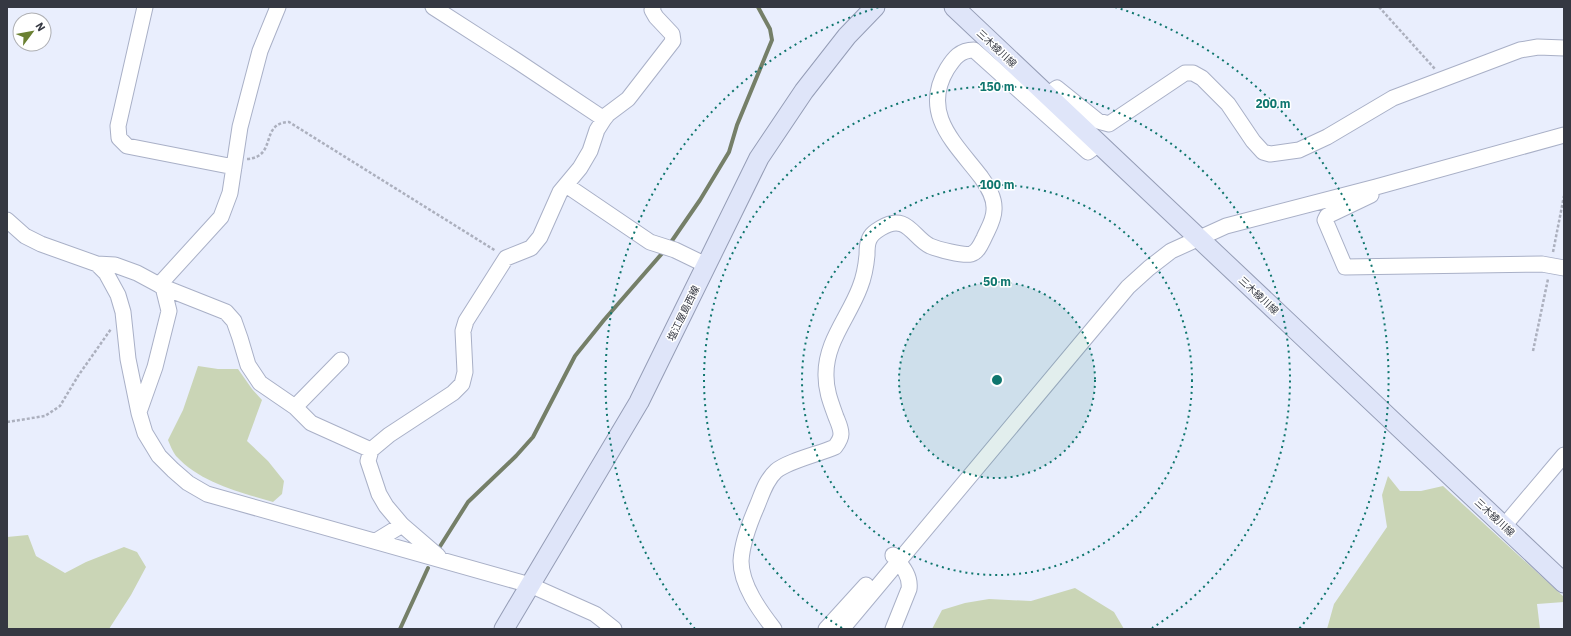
<svg xmlns="http://www.w3.org/2000/svg" width="1571" height="636" viewBox="0 0 1571 636" font-family="'IBM Plex Sans','Noto Sans JP',sans-serif">
<rect width="100%" height="100%" fill="#e9eefd"/>
<path fill="#cad5b6" d="M 198,366 L 218,369 L 238,369 L 252,389 L 262,400 L 247,441 L 268,461 L 284,481 L 282,494 L 273,502 C 239,492 201,483 176,456 C 173,452 170,445 168,440 L 183,410 Z
M 1388,476 L 1400,491 L 1421,491 L 1443,486 L 1564,597 L 1564,602 L 1537,604 L 1540,629 L 1327,629 L 1334,604 L 1387,527 L 1382,495 Z
M 28,535 L 36,556 L 65,573 L 86,562 L 124,547 L 137,552 L 146,567 L 131,595 L 109,629 L 7,629 L 7,537 Z
M 1075,588 L 1114,612 L 1124,629 L 932,629 L 942,610 L 965,603 L 989,599 L 1031,601 Z"/>
<g fill="none" stroke-linecap="round" stroke-linejoin="round">
<path stroke="#757f68" stroke-width="4" d="M 669,245 L 700,200 L 729,152 L 737,125 L 772,40 L 770,29 L 758,7
M 439,548 L 468,502 L 516,456 L 533,437 L 575,356 L 604,320 L 665,250
M 400,629 L 428,568"/>
<g stroke="#a9b0c7" stroke-width="17">
<path id="minor" d="M 145,7 L 118,126 L 119,138 L 127,146 L 234,167
M 433,7 L 517,61 L 604,119
M 1047,95 L 1057,88 L 1098,121 L 1109,124 L 1185,73 L 1193,73 L 1202,78 L 1228,104 L 1253,141 L 1263,152 L 1270,154 L 1299,150 L 1327,137 L 1393,98 L 1520,50 L 1538,47 L 1564,48
M 566,185 L 650,242 L 675,250 L 706,265
M 1371,195 L 1327,216 L 1325,220 L 1345,267 L 1542,264 L 1564,268
M 7,220 L 25,236 L 41,244 L 97,264 L 106,273 L 118,295 L 123,312 L 128,359 L 139,413 L 145,433 L 159,456 L 173,470 L 188,483 L 207,494 L 530,585 L 595,614 L 614,629
M 97,264 L 115,265 L 137,273 L 163,287 L 169,311 L 155,367 L 139,412
M 159,285 L 221,217 L 230,193 L 240,127 L 260,51 L 278,7
M 163,287 L 226,312 L 234,321 L 240,338 L 248,365 L 260,383 L 295,407 L 311,423 L 371,450
M 295,407 L 341,360
M 1504,526 L 1564,455
M 376,541 L 402,525
M 438,556 L 402,525 L 386,506 L 379,494 L 368,461 L 371,450 L 389,435 L 453,393 L 462,384 L 465,372 L 463,331 L 466,321 L 506,258 L 531,248 L 540,237 L 560,192 L 580,168 L 590,151 L 597,130 L 604,119 L 608,114 L 628,99 L 673,41 L 672,34 L 656,17 L 652,10 L 653,7
M 774,629 C 760,611 741,585 741,561 C 742,543 750,522 757,506 C 762,494 766,480 776,471 C 788,461 819,454 835,447 C 838,443 841,439 841,434 C 841,428 838,422 836,417 C 831,403 826,391 826,376 C 825,342 849,317 860,287 C 864,277 866,266 867,255 C 867,250 867,244 869,240 C 871,234 876,231 881,228 C 907,212 913,238 930,246 C 937,249 963,256 971,254 C 978,252 981,244 984,238 C 988,229 994,220 994,210 C 995,198 988,187 981,177 C 956,144 920,114 947,69 C 954,58 960,50 974,50 L 1088,152 L 1099,144
M 826,629 L 866,585
M 842,629 L 1128,287 L 1149,268 L 1171,251 L 1226,226 L 1376,187 L 1564,135
M 893,629 L 909,589 C 911,575 901,565 893,555 L 893,556"/>
</g>
<g stroke="#959db6" stroke-width="21">
<path id="major" d="M 954,7 L 1564,583
M 504,629 L 639,402 L 759,158 L 804,91 L 847,36 L 875,7"/>
</g>
<path stroke="#acb0be" stroke-width="2.5" stroke-dasharray="3 2" stroke-linecap="butt" d="M 1379,7 L 1435,69
M 247,159 C 278,157 259,123 289,122 L 496,251
M 1553,252 L 1564,196
M 1533,351 L 1548,279
M 7,422 L 45,416 L 60,406 L 78,376 L 111,329"/>
<use href="#minor" stroke="#fff" stroke-width="15"/>
<use href="#major" stroke="#dfe5f9" stroke-width="19"/>
</g>
<circle cx="997" cy="380" r="98" fill="#0f766e" fill-opacity=".12"/>
<g fill="none" stroke="#0f766e" stroke-width="2" stroke-dasharray="2 4">
<circle cx="997" cy="380" r="98"/>
<circle cx="997" cy="380" r="195"/>
<path d="M842 628A293 293 0 1 1 1152 628"/>
<path d="M695 629A391 391 0 0 1 879 7M1115 7A391 391 0 0 1 1299 629"/>
</g>
<g text-anchor="middle" stroke-width="3" stroke-linejoin="round" paint-order="stroke">
<g font-size="10" fill="#353842" stroke="#fff">
<text transform="translate(997 48) rotate(43)" y="4">三木綾川線</text>
<text transform="translate(1259 295) rotate(43)" y="4">三木綾川線</text>
<text transform="translate(683 313) rotate(-64)" y="4">塩江屋島西線</text>
<text transform="translate(1495 517) rotate(43)" y="4">三木綾川線</text>
</g>
</g>
<circle cx="997" cy="380" r="6" fill="#0f766e" stroke="#fff" stroke-width="2"/>
<g font-size="12" text-anchor="middle" font-weight="bold" fill="#0f766e" stroke="#fff" stroke-width="3" stroke-linejoin="round" paint-order="stroke">
<text x="997" y="91">150 m</text>
<text x="1273" y="108">200 m</text>
<text x="997" y="189">100 m</text>
<text x="997" y="286">50 m</text>
</g>
<rect width="1571" height="636" fill="none" stroke="#353842" stroke-width="16"/>
<g transform="translate(32 32) rotate(58)"><circle r="19" fill="#ffffff" stroke="#aeafb3"/>
<path d="M0-3L7 15L0 10L-7 15Z" fill="#6a8032"/>
<text y="-6" font-size="11" font-weight="bold" text-anchor="middle" fill="#353842">N</text>
</g>
</svg>
